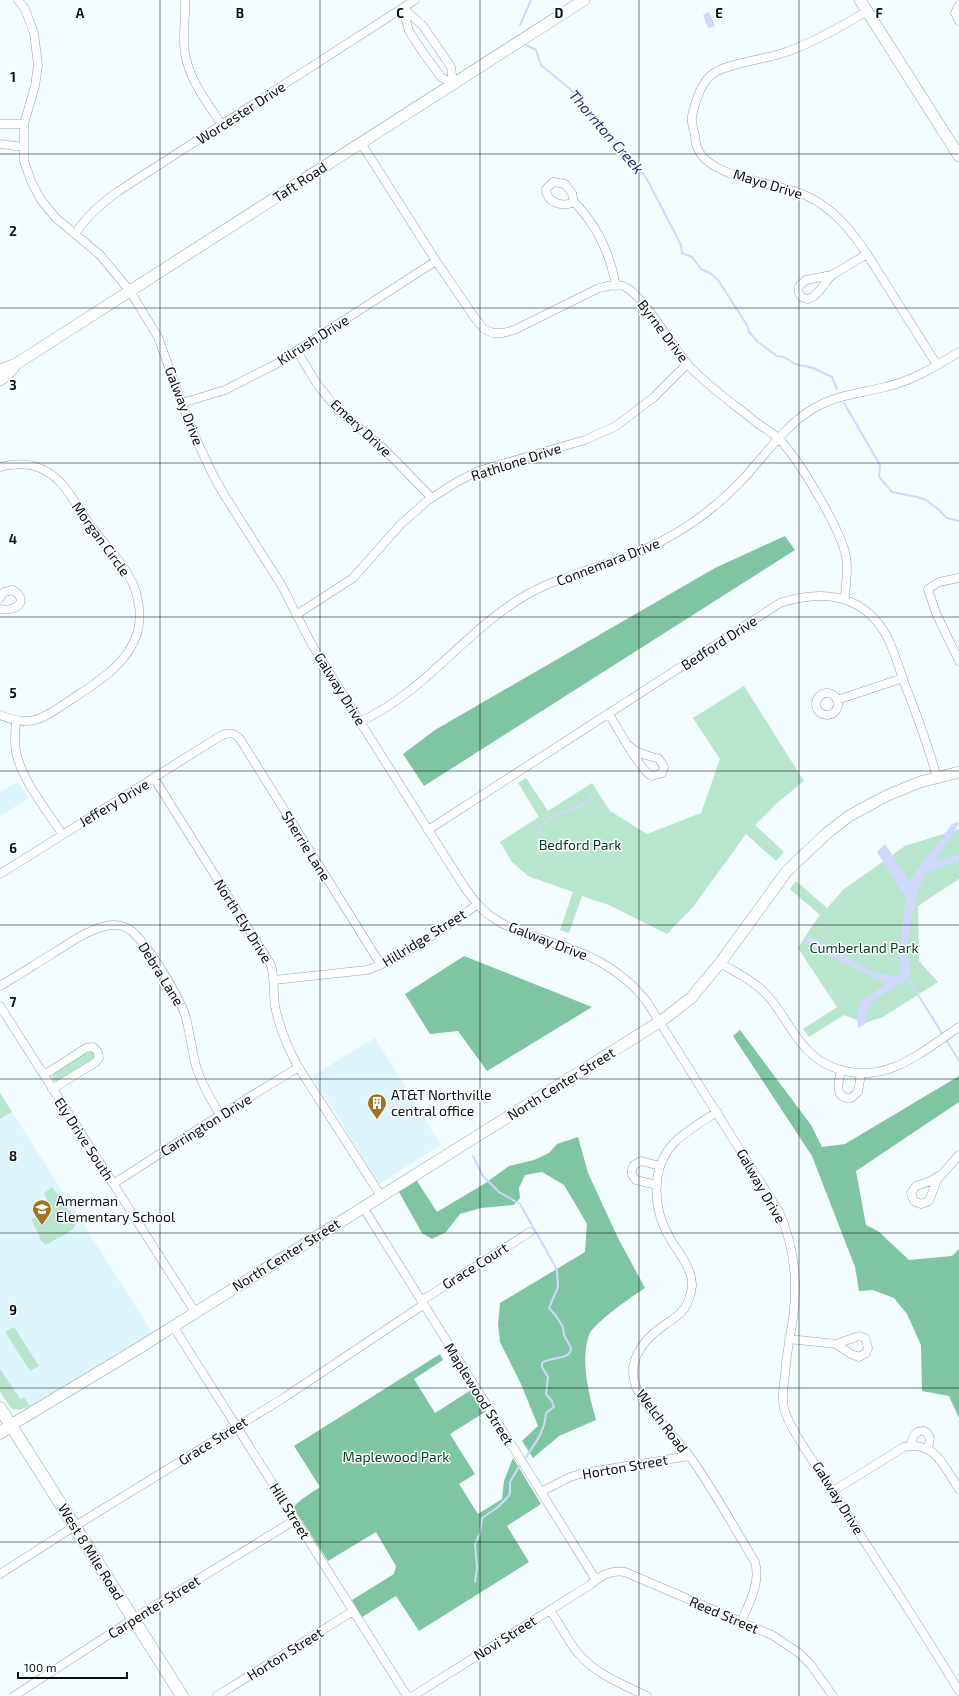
<svg xmlns="http://www.w3.org/2000/svg" width="959" height="1696" viewBox="0 0 959 1696" font-family="'Exo 2',sans-serif">
<rect width="100%" height="100%" fill="#f3fcfe"/>
<path fill="#ddf5fd" d="M 17,782 L 29,798 L 0,816 L 0,792 Z
M 375,1038 L 441,1145 L 379,1184 L 312,1076 Z
M 0,1093 L 155,1337 L 28,1415 L 0,1372 Z"/>
<path fill="#b8e5cd" d="M 744,686 L 804,781 L 777,803 L 755,825 L 784,852 L 776,861 L 746,834 L 693,907 L 667,934 L 609,905 L 582,896 L 569,933 L 560,930 L 573,892 L 528,876 L 512,862 L 500,842 L 539,817 L 518,783 L 526,778 L 548,811 L 592,783 L 610,811 L 647,834 L 701,813 L 720,759 L 693,718 Z
M 959,829 L 959,879 L 918,906 L 919,961 L 938,982 L 883,1017 L 865,1023 L 844,1015 L 809,1037 L 803,1029 L 837,1007 L 798,948 L 812,926 L 820,915 L 790,889 L 796,881 L 827,908 L 844,889 L 905,846 Z
M 87,1051 L 92,1051 L 95,1054 L 93,1060 L 57,1082 L 54,1081 L 52,1077 L 54,1073 Z
M 0,1093 L 12,1112 L 0,1119 Z
M 52,1187 L 61,1200 L 60,1204 L 65,1200 L 65,1205 L 77,1221 L 73,1229 L 60,1238 L 59,1237 L 46,1245 L 40,1240 L 39,1235 L 31,1219 L 37,1217 L 51,1209 L 44,1193 Z
M 14,1327 L 39,1366 L 30,1371 L 5,1332 Z
M 0,1369 L 20,1399 L 24,1397 L 30,1406 L 19,1410 L 13,1409 L 10,1407 L 0,1392 Z"/>
<path fill="#80c5a3" d="M 785,536 L 795,550 L 424,786 L 403,754 L 435,730 L 715,568 Z
M 464,956 L 592,1007 L 487,1071 L 458,1031 L 430,1034 L 405,994 Z
M 740,1030 L 811,1125 L 822,1147 L 845,1144 L 959,1076 L 959,1102 L 856,1171 L 866,1225 L 878,1231 L 909,1260 L 952,1256 L 959,1249 L 959,1418 L 949,1396 L 922,1391 L 921,1345 L 907,1314 L 894,1298 L 873,1290 L 859,1291 L 855,1267 L 812,1156 L 733,1036 Z
M 578,1137 L 588,1173 L 618,1238 L 645,1288 C 633,1296 593,1323 589,1335 C 580,1361 589,1394 596,1420 L 559,1436 L 533,1458 L 522,1441 L 538,1426 L 521,1384 L 500,1342 L 498,1324 L 500,1303 L 585,1252 L 587,1224 L 564,1185 L 542,1172 L 525,1175 L 519,1188 L 520,1198 L 514,1205 L 481,1208 L 460,1214 L 446,1232 L 432,1239 L 422,1233 L 399,1192 L 417,1181 L 437,1212 L 484,1184 L 509,1166 L 534,1160 L 549,1153 L 557,1144 Z
M 440,1354 L 443,1360 L 414,1379 L 435,1413 L 471,1390 L 485,1412 L 450,1434 L 475,1474 L 459,1484 L 478,1514 L 502,1499 L 504,1481 L 513,1458 L 541,1504 L 507,1526 L 529,1562 L 419,1631 L 396,1596 L 362,1617 L 352,1600 L 394,1574 L 396,1566 L 376,1532 L 328,1561 L 293,1507 L 302,1499 L 320,1487 L 294,1446 Z"/>
<path fill="#cfd9fd" d="M 709,12 L 715,26 L 708,28 L 703,15 Z
M 959,822 L 955,831 L 933,863 L 956,855 L 959,855 L 959,861 L 925,873 L 916,897 L 907,945 L 911,974 C 893,996 868,990 865,1024 L 858,1028 L 857,1016 L 861,1000 L 887,984 L 804,943 L 809,936 L 876,973 L 894,976 L 901,974 L 899,949 L 906,898 L 877,852 L 885,844 L 909,881 L 952,824 Z"/>
<g fill="none" stroke-linecap="round" stroke-linejoin="round">
<path stroke="#cfd9fd" stroke-width="2" d="M 520,25 L 531,0
M 526,45 L 536,50 L 541,65 L 569,88 L 583,103 L 589,112 L 591,119 L 601,126 L 603,131 L 619,142 L 630,156 L 639,171 L 643,173 L 649,183 L 681,245 L 682,253 L 692,257 L 701,269 L 710,273 L 718,280 L 747,325 L 749,332 L 758,342 L 777,356 L 784,357 L 795,364 L 813,368 L 832,377 L 837,389
M 844,403 L 880,465 L 879,477 L 892,492 L 917,497 L 926,500 L 938,509 L 947,518 L 959,521
M 538,843 C 535,814 567,813 586,803 C 589,802 590,798 592,796
M 907,977 L 943,1035
M 945,1038 L 959,1061
M 473,1156 L 483,1176 L 499,1192 L 520,1204 L 554,1264 L 557,1271 L 558,1287 L 549,1308 L 556,1316 L 563,1327 L 564,1335 L 571,1348 C 571,1361 549,1356 542,1363 L 542,1367 L 548,1377 L 546,1394 L 552,1401 L 554,1407 L 546,1413 C 545,1432 534,1445 524,1460
M 475,1582 L 477,1568 L 475,1544 L 480,1533 L 482,1518 L 498,1507 L 508,1497 L 510,1493 L 510,1482 L 521,1463"/>
<g stroke="#91a5ab" stroke-width="9">
<path id="minor" d="M 18,0 L 25,9 L 34,33 L 38,65 L 35,86 L 24,124 L 24,161 L 31,181 L 41,200 L 56,218 L 100,255 L 130,291 L 158,337 L 190,426 L 211,471 L 223,493 L 282,586 L 311,643 L 345,698 L 465,888 C 473,899 481,910 492,917 C 513,932 536,937 560,945 C 595,956 625,973 647,1002 L 779,1212 C 795,1247 798,1281 793,1318 C 790,1338 786,1356 785,1375 C 784,1386 781,1397 784,1408 C 789,1429 816,1464 828,1484 C 871,1553 917,1621 959,1691
M 185,0 C 186,18 182,36 185,53 C 189,80 207,102 222,125
M 959,5 L 955,13 L 959,21
M 403,8 L 423,26 L 451,67 L 453,84
M 403,9 L 409,31 L 424,54 L 441,77 L 453,84
M 867,11 C 842,26 808,46 780,54 C 764,59 727,64 714,73 C 701,82 697,98 693,112 C 690,119 693,128 695,135 C 695,139 696,144 697,147 C 709,180 780,182 807,196 C 834,209 851,230 867,254 L 937,365
M 0,124 L 24,124
M 361,143 L 436,261 L 475,318 L 484,329 L 493,333 L 503,333 L 514,330 L 599,288 C 607,286 615,284 623,286 C 642,292 674,350 690,367 C 710,388 735,405 757,423 C 764,428 773,433 779,439 C 798,458 842,531 846,557 C 849,571 845,585 845,599
M 0,144 L 24,147
M 553,182 L 565,184 L 572,193 L 574,202 C 563,208 546,202 546,189 Z
M 574,202 C 597,225 610,253 616,286
M 75,234 C 86,217 100,205 117,192 L 415,0
M 832,275 C 824,282 819,296 808,299 C 801,298 797,294 799,286 L 806,280 L 832,275 L 867,254
M 297,351 L 317,384 L 337,409 L 384,449 L 432,498
M 182,403 L 225,390 L 276,364 L 436,261
M 0,467 C 14,463 31,463 44,470 C 66,481 76,506 90,525 C 104,544 123,562 133,584 C 139,599 142,618 137,634 C 126,666 97,682 72,699 C 45,717 32,729 0,715
M 959,578 L 939,582 L 928,589 L 936,613 L 959,661
M 0,598 L 4,592 L 13,590 C 30,601 16,612 0,609
M 296,615 L 353,578 L 400,525 L 427,501 L 455,483 L 478,471 L 585,440 L 616,426 L 653,398 L 687,364
M816 704a11 11 0 1 1 22 0a11 11 0 1 1-22 0Z
M 837,700 L 903,678
M 609,714 C 616,726 642,773 652,776 L 662,773 L 664,767 L 659,759 C 647,755 637,754 627,744
M 16,721 C 15,732 14,742 16,752 C 22,781 47,810 62,834
M 359,722 C 425,693 466,629 528,594 C 558,577 594,569 626,557 C 657,545 687,529 713,507 C 724,498 735,488 744,478 C 766,454 787,423 816,407 C 838,395 861,393 885,387 C 912,381 935,367 959,352
M 154,778 L 271,965 C 275,979 273,992 275,1006 C 279,1027 287,1046 297,1065 L 381,1196
M 428,830 L 780,603 C 821,590 861,593 885,633 C 894,649 899,668 905,685 C 917,715 928,746 937,777
M 0,874 L 222,735 C 230,732 234,733 240,739 L 381,965
M 720,963 C 735,972 751,979 763,991 C 780,1007 788,1028 803,1045 C 825,1072 862,1080 894,1067 C 916,1059 939,1040 959,1027
M 274,980 L 367,970 C 404,958 445,927 478,904
M 0,986 C 17,976 34,965 52,954 C 70,943 89,928 112,925 C 118,925 124,926 129,929 C 147,942 180,997 186,1018 C 190,1034 192,1050 196,1066 C 201,1083 211,1100 220,1115
M 0,1006 L 195,1312
M 841,1071 C 838,1082 834,1099 851,1098 L 858,1092 L 861,1074
M 44,1075 L 86,1048 L 93,1047 L 98,1052 L 99,1058 L 96,1062 L 52,1089
M 717,1112 C 703,1121 687,1130 675,1142 C 649,1168 653,1211 671,1240 C 679,1253 693,1270 692,1286 C 691,1294 688,1303 684,1309 C 678,1317 670,1321 663,1326 C 643,1340 626,1362 636,1387 C 645,1408 674,1435 688,1454 C 713,1488 733,1526 755,1562 C 761,1583 749,1603 741,1622
M 940,1175 L 931,1181 L 916,1186 L 911,1193 L 914,1201 L 921,1204 L 929,1201 L 937,1180 L 959,1155
M 113,1184 L 220,1115 L 299,1067
M 657,1185 L 636,1180 C 631,1175 630,1171 634,1165 L 641,1161 L 660,1166
M 363,1207 L 596,1580
M 421,1301 L 530,1232
M 173,1326 L 407,1696
M 789,1339 L 836,1344 L 851,1354 L 859,1357 L 866,1353 L 868,1348 L 865,1338 L 859,1336 L 836,1344
M 911,1446 C 912,1438 914,1430 924,1431 C 932,1435 930,1442 928,1448
M 833,1491 L 904,1447 C 935,1440 944,1467 959,1489
M 541,1492 L 570,1477 L 584,1473 L 689,1456
M 0,1574 L 75,1526 L 282,1399 L 423,1305
M 550,1610 C 559,1623 567,1639 577,1652 C 595,1674 622,1684 647,1696
M 14,1696 L 133,1619 L 295,1520
M 217,1696 L 353,1611
M 413,1696 L 590,1585 C 602,1575 610,1570 625,1572 L 772,1635 L 799,1653 L 811,1665 L 833,1696"/>
</g>
<g stroke="#91a5ab" stroke-width="12">
<path id="tertiary" d="M 860,0 L 959,156
M 0,370 L 16,364 L 584,0
M 0,380 L 7,375 L 16,364
M 11,1425 L 139,1348 L 664,1019 L 691,998 L 720,963 L 787,871 L 826,834 L 849,816 L 886,796 L 920,782 L 959,772"/>
</g>
<g stroke="#91a5ab" stroke-width="13">
<path id="secondary" d="M 0,1408 L 182,1696
M 0,1433 L 11,1425"/>
</g>
<use href="#minor" stroke="#fff" stroke-width="8"/>
<use href="#tertiary" stroke="#fff" stroke-width="11"/>
<use href="#secondary" stroke="#fff" stroke-width="12"/>
</g>
<path fill="none" stroke="#080f11" stroke-width="1" stroke-opacity="0.55" d="M 160,0 L 160,1696M 320,0 L 320,1696M 480,0 L 480,1696M 639,0 L 639,1696M 799,0 L 799,1696M 0,154 L 959,154M 0,308 L 959,308M 0,463 L 959,463M 0,617 L 959,617M 0,771 L 959,771M 0,925 L 959,925M 0,1079 L 959,1079M 0,1233 L 959,1233M 0,1388 L 959,1388M 0,1542 L 959,1542"/>
<defs>
<g id="building-pin" transform="scale(1)"><path d="M0 17L-7.5 6A9.5 9.5 0 1 1 7.5 6Z" fill="#a07425" stroke="#fff"/><path d="M-4-6H4V6H1V3H-1V6H-4ZM-2.5-4.3h1.7v1.8h-1.7ZM.8-4.3h1.7v1.8H.8ZM-2.5-1h1.7V.8h-1.7ZM.8-1h1.7V.8H.8Z" fill="#fff"/></g>
<g id="school-pin" transform="scale(1)"><path d="M0 17L-7.5 6A9.5 9.5 0 1 1 7.5 6Z" fill="#a07425" stroke="#fff"/><path d="M0-5L7-2L0 1L-7-2ZM-4 1L0 2.5L4 1V4Q0 6-4 4Z" fill="#fff"/></g>
</defs>
<g fill-rule="evenodd">
<use href="#building-pin" x="377" y="1103"/>
<use href="#school-pin" x="42" y="1209"/>
</g>
<g text-anchor="middle" stroke-width="3" stroke-linejoin="round" paint-order="stroke">
<g font-size="14" fill="#080f11" stroke="#fff">
<text transform="translate(241 113) rotate(-33)" y="5">Worcester Drive</text>
<text transform="translate(300 182) rotate(-33)" y="5">Taft Road</text>
<text transform="translate(768 184) rotate(17)" y="5">Mayo Drive</text>
<text transform="translate(663 331) rotate(53)" y="5">Byrne Drive</text>
<text transform="translate(313 340) rotate(-32)" y="5">Kilrush Drive</text>
<text transform="translate(184 406) rotate(69)" y="5">Galway Drive</text>
<text transform="translate(361 428) rotate(43)" y="5">Emery Drive</text>
<text transform="translate(516 462) rotate(-18)" y="5">Rathlone Drive</text>
<text transform="translate(101 539) rotate(54)" y="5">Morgan Circle</text>
<text transform="translate(608 562) rotate(-21)" y="5">Connemara Drive</text>
<text transform="translate(719 643) rotate(-33)" y="5">Bedford Drive</text>
<text transform="translate(340 689) rotate(58)" y="5">Galway Drive</text>
<text transform="translate(114 803) rotate(-31)" y="5">Jeffery Drive</text>
<text transform="translate(306 846) rotate(58)" y="5">Sherrie Lane</text>
<text transform="translate(243 921) rotate(58)" y="5">North Ely Drive</text>
<text transform="translate(424 938) rotate(-32)" y="5">Hillridge Street</text>
<text transform="translate(548 941) rotate(21)" y="5">Galway Drive</text>
<text transform="translate(161 974) rotate(58)" y="5">Debra Lane</text>
<text transform="translate(561 1084) rotate(-32)" y="5">North Center Street</text>
<text transform="translate(206 1125) rotate(-32)" y="5">Carrington Drive</text>
<text transform="translate(84 1139) rotate(57)" y="5">Ely Drive South</text>
<text transform="translate(761 1186) rotate(60)" y="5">Galway Drive</text>
<text transform="translate(286 1255) rotate(-32)" y="5">North Center Street</text>
<text transform="translate(475 1266) rotate(-32)" y="5">Grace Court</text>
<text transform="translate(479 1394) rotate(58)" y="5">Maplewood Street</text>
<text transform="translate(662 1421) rotate(53)" y="5">Welch Road</text>
<text transform="translate(213 1441) rotate(-32)" y="5">Grace Street</text>
<text transform="translate(625 1467) rotate(-10)" y="5">Horton Street</text>
<text transform="translate(838 1498) rotate(58)" y="5">Galway Drive</text>
<text transform="translate(290 1511) rotate(58)" y="5">Hill Street</text>
<text transform="translate(91 1552) rotate(58)" y="5">West 8 Mile Road</text>
<text transform="translate(154 1607) rotate(-32)" y="5">Carpenter Street</text>
<text transform="translate(724 1615) rotate(23)" y="5">Reed Street</text>
<text transform="translate(505 1638) rotate(-32)" y="5">Novi Street</text>
<text transform="translate(285 1654) rotate(-32)" y="5">Horton Street</text>
</g>
<g font-size="14" fill="#003a24" stroke="#fff">
<text x="580" y="850">Bedford Park</text>
<text x="864" y="953">Cumberland Park</text>
<text x="396" y="1462">Maplewood Park</text>
</g>
<g font-size="14" fill="#080f11" stroke="#fff" text-anchor="start">
<text x="391" y="1100">AT&amp;T Northville<tspan x="391" dy="16">central office</tspan></text>
<text x="56" y="1206">Amerman<tspan x="56" dy="16">Elementary School</tspan></text>
</g>
<g font-size="15" font-style="italic" fill="#242c6f" stroke="#fff">
<text transform="translate(606 132) rotate(49)" y="5">Thornton Creek</text>
</g>
</g>
<g font-size="13" text-anchor="middle" font-weight="bold" fill="#080f11" stroke="#fff" stroke-width="3" stroke-linejoin="round" paint-order="stroke">
<text x="80" y="18">A</text>
<text x="240" y="18">B</text>
<text x="400" y="18">C</text>
<text x="559" y="18">D</text>
<text x="719" y="18">E</text>
<text x="879" y="18">F</text>
<text x="13" y="82">1</text>
<text x="13" y="236">2</text>
<text x="13" y="390">3</text>
<text x="13" y="544">4</text>
<text x="13" y="698">5</text>
<text x="13" y="853">6</text>
<text x="13" y="1007">7</text>
<text x="13" y="1161">8</text>
<text x="13" y="1315">9</text>
</g>
<path d="M18 1672v6h109v-6" fill="none" stroke="#080f11" stroke-width="2"/>
<text x="24" y="1672" font-size="12" fill="#080f11" stroke="#ffffff" stroke-width="3" paint-order="stroke">100 m</text>
</svg>
